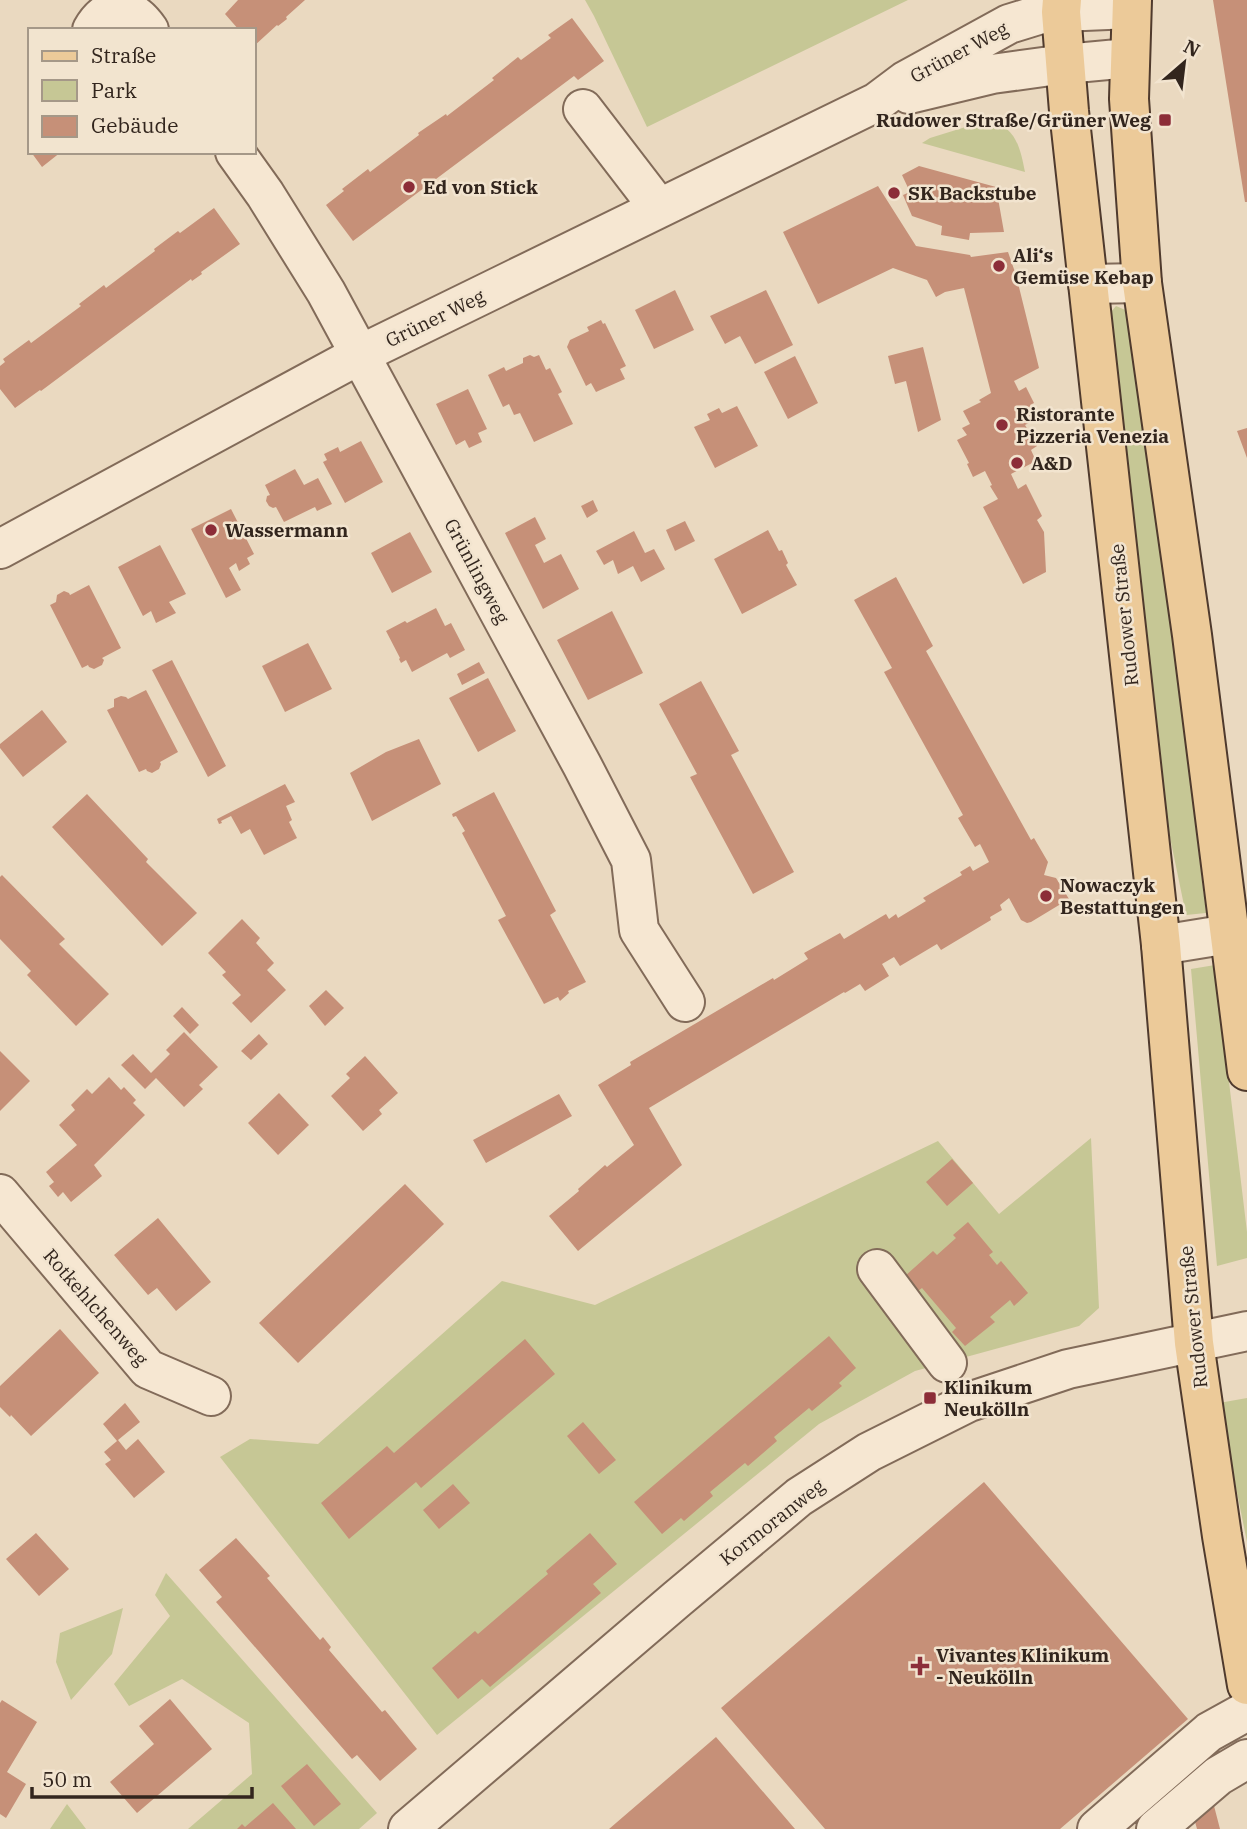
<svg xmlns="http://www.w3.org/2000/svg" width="1247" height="1829" viewBox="0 0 1247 1829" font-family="'IBM Plex Serif',serif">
<rect width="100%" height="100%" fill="#ead9c0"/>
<path fill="#c6c795" d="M 585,0 L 908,0 L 647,127 L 594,16 Z
M 985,121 C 1015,124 1020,146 1025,172 L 922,143 L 930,138 Z
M 1116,306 L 1130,312 L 1135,320 L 1206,913 L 1186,915 L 1158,779 L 1111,312 Z
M 1215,965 L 1247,1232 L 1247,1258 L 1217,1266 L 1191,969 Z
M 1091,1138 L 1099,1308 L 1079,1326 L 915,1371 L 819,1424 L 437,1735 L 220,1457 L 250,1439 L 318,1444 L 502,1281 L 595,1305 L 938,1141 L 999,1214 Z
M 1247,1398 L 1247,1542 L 1219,1403 Z
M 166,1573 L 377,1813 L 359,1829 L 188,1829 L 252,1774 L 249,1723 L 182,1679 L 129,1706 L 114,1684 L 170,1616 L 155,1595 Z
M 123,1608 L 112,1654 L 71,1700 L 56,1662 L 60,1633 Z
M 67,1804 L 86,1829 L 50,1829 Z"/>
<path fill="#c69078" d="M 238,0 L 305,0 L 286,17 L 287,19 L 278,26 L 277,25 L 254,46 L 254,30 L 239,30 L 225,14 Z
M 1213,0 L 1247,0 L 1247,202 L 1245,202 Z
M 572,18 L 604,61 L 578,80 L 574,76 L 353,241 L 326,205 L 344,191 L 342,189 L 368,169 L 370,172 L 419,135 L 418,133 L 446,114 L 447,116 L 494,80 L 492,78 L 518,57 L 521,60 L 551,38 L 548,35 Z
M 31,152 L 61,152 L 42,167 Z
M 919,166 L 996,187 L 1004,232 L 970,233 L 969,240 L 941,235 L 942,226 L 912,216 L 903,195 L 910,192 L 902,175 Z
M 878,186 L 916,246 L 970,255 L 971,257 L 1008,252 L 1016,275 L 1039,368 L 1014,381 L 1019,391 L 1026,387 L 1034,403 L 1030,405 L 1036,419 L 1025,425 L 1037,446 L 1031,450 L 1036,461 L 1011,474 L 1018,489 L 1026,484 L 1042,516 L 1037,520 L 1044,532 L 1046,572 L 1023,584 L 983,507 L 998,499 L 990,486 L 992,485 L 985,471 L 973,477 L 967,464 L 969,463 L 957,440 L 967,435 L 962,428 L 970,424 L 963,411 L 981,402 L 979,400 L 991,393 L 964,288 L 945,292 L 936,297 L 927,280 L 893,268 L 818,304 L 783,232 Z
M 214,208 L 240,244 L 201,272 L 202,274 L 192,281 L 191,279 L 41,391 L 40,390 L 15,408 L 0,389 L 0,366 L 5,362 L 3,359 L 29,340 L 31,343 L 81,306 L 79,304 L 104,285 L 106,288 L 155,251 L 154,249 L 178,231 L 180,233 Z
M 675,290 L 694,330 L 654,349 L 635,310 Z
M 766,290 L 793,345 L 755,364 L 740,336 L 725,344 L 710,316 Z
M 601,320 L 603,324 L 605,323 L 626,366 L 620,369 L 625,379 L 596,392 L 591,383 L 586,386 L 567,347 L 570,340 L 589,331 L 587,327 Z
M 923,347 L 941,420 L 918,432 L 906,381 L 895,384 L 888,356 Z
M 530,355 L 534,357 L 539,355 L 546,370 L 550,368 L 562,392 L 558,394 L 573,424 L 534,442 L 520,413 L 514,415 L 509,404 L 503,407 L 488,375 L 504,367 L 506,371 L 523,363 L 523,358 Z
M 795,356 L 818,403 L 788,419 L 764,372 Z
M 468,389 L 487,429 L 478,433 L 482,442 L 469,448 L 465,440 L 456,445 L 436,404 Z
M 737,406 L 758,446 L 715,468 L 694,427 L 710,420 L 707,414 L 719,408 L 722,413 Z
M 1247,428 L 1247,458 L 1237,431 Z
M 361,441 L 383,482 L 345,503 L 323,462 L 327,460 L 324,454 L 338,447 L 340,452 Z
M 295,469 L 304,485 L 318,478 L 332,504 L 317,511 L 315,507 L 284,522 L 276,507 L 273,508 L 269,506 L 266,501 L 267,496 L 270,495 L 265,485 Z
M 593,500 L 598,511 L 587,518 L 581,506 Z
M 231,509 L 254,554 L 247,558 L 250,564 L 239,571 L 236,563 L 229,568 L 241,590 L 226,598 L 191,529 Z
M 535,517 L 546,539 L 535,545 L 544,563 L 561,554 L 579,589 L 543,609 L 505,533 Z
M 685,521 L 695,541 L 675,551 L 666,530 Z
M 768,530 L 779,551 L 782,550 L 788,563 L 786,565 L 797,585 L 742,614 L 714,559 Z
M 634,531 L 645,553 L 654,549 L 665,569 L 641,582 L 633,566 L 618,574 L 613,560 L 604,565 L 596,551 Z
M 410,532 L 432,572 L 392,593 L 371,553 Z
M 160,545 L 186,594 L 169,602 L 176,613 L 156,623 L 151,611 L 143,616 L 118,567 Z
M 896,577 L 933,646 L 926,651 L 1031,840 L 1034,838 L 1048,862 L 1044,875 L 1056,878 L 1069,899 L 1031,922 L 1027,923 L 1021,920 L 1009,898 L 1000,905 L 1002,910 L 990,917 L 991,920 L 941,950 L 937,944 L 900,966 L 894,957 L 882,964 L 889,976 L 865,991 L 860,984 L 845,993 L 844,992 L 649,1108 L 682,1165 L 578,1251 L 549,1216 L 579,1191 L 578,1189 L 605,1165 L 607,1167 L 634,1145 L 598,1085 L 631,1065 L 630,1062 L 773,978 L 774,980 L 808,959 L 804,953 L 840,933 L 844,939 L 886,914 L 889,919 L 896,914 L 898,918 L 926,901 L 923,898 L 962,875 L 960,872 L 970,866 L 973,871 L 989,862 L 980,844 L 975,847 L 958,818 L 963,815 L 884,672 L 892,668 L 854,600 Z
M 89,585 L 121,648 L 102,658 L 104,660 L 102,665 L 94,669 L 89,667 L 88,665 L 82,668 L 50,605 L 56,602 L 57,595 L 64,591 L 69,593 L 70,595 Z
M 436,608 L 445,626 L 451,623 L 465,650 L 450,658 L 447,653 L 412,672 L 406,660 L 401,663 L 399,659 L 400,658 L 386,631 L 405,621 L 407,623 Z
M 612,611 L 643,673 L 588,700 L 557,640 Z
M 308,643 L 332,689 L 285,712 L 262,666 Z
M 172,660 L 226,766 L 208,777 L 152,670 Z
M 479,662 L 485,673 L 462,685 L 457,674 Z
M 488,678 L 516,731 L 478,752 L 449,698 Z
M 701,681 L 739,751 L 731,755 L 794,872 L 753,894 L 690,777 L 697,774 L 659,704 Z
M 146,690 L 178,752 L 160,762 L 161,764 L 159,769 L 152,773 L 147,771 L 146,769 L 139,772 L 107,710 L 114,707 L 114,699 L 121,696 L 126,697 L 128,699 Z
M 42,710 L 67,742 L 23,777 L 0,748 L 0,744 Z
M 419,739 L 441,784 L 372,821 L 350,773 L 386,752 Z
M 285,784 L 295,802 L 286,806 L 292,820 L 289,822 L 297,838 L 264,855 L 250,829 L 241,834 L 231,816 L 221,821 L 222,823 L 219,824 L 217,819 Z
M 494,792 L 556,911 L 550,915 L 586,982 L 568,991 L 569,993 L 560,1001 L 558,997 L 544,1004 L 498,920 L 506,916 L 462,833 L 465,831 L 456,816 L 453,817 L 452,814 Z
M 87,794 L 148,859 L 146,862 L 197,913 L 162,946 L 52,827 Z
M 2,875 L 65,939 L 59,944 L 109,994 L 76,1026 L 27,975 L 31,971 L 0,939 L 0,877 Z
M 242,919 L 260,938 L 256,943 L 274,963 L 267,970 L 286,990 L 251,1023 L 232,1003 L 241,995 L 222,975 L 226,972 L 208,953 Z
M 326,990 L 344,1008 L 325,1026 L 309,1006 Z
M 182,1007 L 199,1025 L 190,1034 L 173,1016 Z
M 184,1032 L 218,1067 L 199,1085 L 203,1089 L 184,1107 L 156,1078 L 145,1089 L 121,1065 L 133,1054 L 151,1073 L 170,1054 L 166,1050 Z
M 259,1034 L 268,1044 L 251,1060 L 241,1051 Z
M 0,1051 L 30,1081 L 0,1111 Z
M 365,1056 L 398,1093 L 379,1110 L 382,1114 L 363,1131 L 331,1096 L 350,1078 L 346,1074 Z
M 109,1077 L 121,1090 L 124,1087 L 136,1100 L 133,1103 L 145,1115 L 94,1165 L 102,1176 L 71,1202 L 63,1192 L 58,1197 L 49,1186 L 54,1182 L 46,1172 L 77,1145 L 59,1125 L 75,1110 L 71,1105 L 87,1089 L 92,1094 Z
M 279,1093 L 309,1125 L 278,1155 L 248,1123 Z
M 559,1094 L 572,1116 L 486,1163 L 473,1140 Z
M 952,1159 L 973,1183 L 947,1206 L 926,1182 Z
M 405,1184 L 444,1224 L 298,1363 L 259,1323 Z
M 158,1218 L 211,1282 L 176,1311 L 157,1288 L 148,1295 L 114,1255 Z
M 968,1222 L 993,1252 L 989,1255 L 997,1265 L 1001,1261 L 1028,1293 L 1014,1306 L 1010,1300 L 990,1317 L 995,1322 L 965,1346 L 952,1332 L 956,1328 L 922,1288 L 918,1291 L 905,1276 L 933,1251 L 937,1255 L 956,1238 L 953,1235 Z
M 60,1329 L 99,1373 L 31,1436 L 11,1415 L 10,1417 L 0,1407 L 0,1386 Z
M 829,1336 L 856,1368 L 839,1383 L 842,1386 L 812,1411 L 809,1408 L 774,1437 L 777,1441 L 748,1466 L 745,1463 L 710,1492 L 713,1496 L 684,1521 L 681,1518 L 662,1534 L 634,1502 Z
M 525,1339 L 555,1374 L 421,1488 L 416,1482 L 349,1539 L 321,1503 L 387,1446 L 394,1453 Z
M 125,1403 L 140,1422 L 118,1440 L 126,1450 L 138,1439 L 165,1472 L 134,1498 L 105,1464 L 111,1460 L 104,1452 L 117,1441 L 103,1424 Z
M 583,1422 L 616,1460 L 599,1474 L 567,1436 Z
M 984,1482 L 1188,1719 L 1060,1829 L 825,1829 L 721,1708 Z
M 453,1484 L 470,1503 L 439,1529 L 423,1510 Z
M 36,1533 L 69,1569 L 39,1596 L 6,1559 Z
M 590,1533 L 617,1564 L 593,1584 L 601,1593 L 490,1687 L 482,1679 L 458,1699 L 432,1668 L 475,1631 L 478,1634 L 542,1579 L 548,1574 L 546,1571 Z
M 236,1538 L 270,1576 L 267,1578 L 320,1640 L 323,1637 L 331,1647 L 329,1650 L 382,1712 L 385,1710 L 417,1749 L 380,1781 L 357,1755 L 352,1759 L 216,1602 L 222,1597 L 199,1570 Z
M 170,1699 L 212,1749 L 137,1813 L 110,1782 L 154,1744 L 139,1726 Z
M 2,1700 L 37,1722 L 7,1772 L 26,1784 L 6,1818 L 0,1814 L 0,1703 Z
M 716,1737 L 795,1829 L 609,1829 Z
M 307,1764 L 341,1804 L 314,1826 L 281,1786 Z
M 1213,1802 L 1220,1829 L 1197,1829 L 1194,1818 Z
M 273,1803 L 296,1829 L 237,1829 L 242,1824 L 245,1827 Z"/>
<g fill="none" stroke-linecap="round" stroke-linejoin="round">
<g stroke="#826b59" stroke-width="42">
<path id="minor" d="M 92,30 C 108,1 132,5 149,30
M 909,94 L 992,74 L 1065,64 L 1129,58
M 583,109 L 659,208
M 235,152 L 265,194 L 326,292 L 582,765 L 631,860 L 639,930 L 685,1002
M 1088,284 L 1142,283
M 0,549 L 359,355 L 877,102 L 905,81 L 1009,24 L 1038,15 L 1061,12 L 1131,9
M 1161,945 L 1229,934
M 0,1194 L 148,1369 L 211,1396
M 877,1269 L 947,1363
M 408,1829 L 677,1599 L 799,1497 L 869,1452 L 969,1402 L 1068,1369 L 1247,1331
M 1097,1829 L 1209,1732 L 1247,1711
M 1156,1829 L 1218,1776 L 1247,1759"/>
</g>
<g stroke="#4f3a2d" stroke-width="42">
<path id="major" d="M 1062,0 L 1061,12 L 1069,111 L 1161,945 L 1194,1343 L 1222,1536 L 1247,1685
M 1132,0 L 1129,99 L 1142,283 L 1192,635 L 1247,1071"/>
</g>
<use href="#minor" stroke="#f6e7d2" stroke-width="38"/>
<use href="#major" stroke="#ecca99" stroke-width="38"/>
</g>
<g fill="#8c2d38" stroke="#f2e4cf" stroke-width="2.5">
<rect x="1158" y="113" width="14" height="14" rx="3.5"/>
<circle cx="409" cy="187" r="7"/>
<circle cx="894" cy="193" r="7"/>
<circle cx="999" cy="266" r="7"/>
<circle cx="1002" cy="425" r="7"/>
<circle cx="1017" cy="463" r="7"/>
<circle cx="211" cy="530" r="7"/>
<circle cx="1046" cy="896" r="7"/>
<rect x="923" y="1391" width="14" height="14" rx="3.5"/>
<path d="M916.5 1655.5h7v7h7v7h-7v7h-7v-7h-7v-7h7z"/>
</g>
<g text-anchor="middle" stroke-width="5" stroke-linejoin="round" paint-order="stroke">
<g font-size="19" fill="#32251d" stroke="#f2e4cf">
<text transform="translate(959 52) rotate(-28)" y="7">Grüner Weg</text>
<text transform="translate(435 318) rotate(-26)" y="7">Grüner Weg</text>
<text transform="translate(477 571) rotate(62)" y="7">Grünlingweg</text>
<text transform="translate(1124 615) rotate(-96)" y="7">Rudower Straße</text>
<text transform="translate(96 1307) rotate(49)" y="7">Rotkehlchenweg</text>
<text transform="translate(1193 1317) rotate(-96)" y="7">Rudower Straße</text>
<text transform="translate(772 1522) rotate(-38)" y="7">Kormoranweg</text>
</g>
<g font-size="19" font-weight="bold" fill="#32251d" stroke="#f2e4cf" text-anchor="start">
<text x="1151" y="127" text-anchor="end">Rudower Straße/Grüner Weg</text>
<text x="423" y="194">Ed von Stick</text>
<text x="908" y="200">SK Backstube</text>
<text x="1013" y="262">Ali‘s<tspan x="1013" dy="22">Gemüse Kebap</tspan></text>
<text x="1016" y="421">Ristorante<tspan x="1016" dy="22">Pizzeria Venezia</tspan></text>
<text x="1031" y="470">A&amp;D</text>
<text x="225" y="537">Wassermann</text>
<text x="1060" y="892">Nowaczyk<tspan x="1060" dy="22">Bestattungen</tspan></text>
<text x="944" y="1394">Klinikum<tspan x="944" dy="22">Neukölln</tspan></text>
<text x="936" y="1662">Vivantes Klinikum<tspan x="936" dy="22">- Neukölln</tspan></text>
</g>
</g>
<rect x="28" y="28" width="228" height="126" fill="#f2e4cf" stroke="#a59888" stroke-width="2"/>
<rect x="42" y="51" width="35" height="10" fill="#ecca99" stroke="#a59888" stroke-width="2"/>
<text x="91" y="63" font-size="21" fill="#32251d">Straße</text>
<rect x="42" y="80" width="35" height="21" fill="#c6c795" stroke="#a59888" stroke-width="2"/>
<text x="91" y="98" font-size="21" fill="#32251d">Park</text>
<rect x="42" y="116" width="35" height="21" fill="#c69078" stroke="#a59888" stroke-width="2"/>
<text x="91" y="133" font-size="21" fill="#32251d">Gebäude</text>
<g transform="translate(1184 63) rotate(28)" stroke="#f2e4cf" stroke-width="5" paint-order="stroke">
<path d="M0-5L12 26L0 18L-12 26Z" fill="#32251d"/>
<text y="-10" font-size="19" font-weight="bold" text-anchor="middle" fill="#32251d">N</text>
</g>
<path d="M32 1787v10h220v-10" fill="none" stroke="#32251d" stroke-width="3.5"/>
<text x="42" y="1787" font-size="21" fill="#32251d" stroke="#f2e4cf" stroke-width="5" paint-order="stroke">50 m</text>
</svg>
